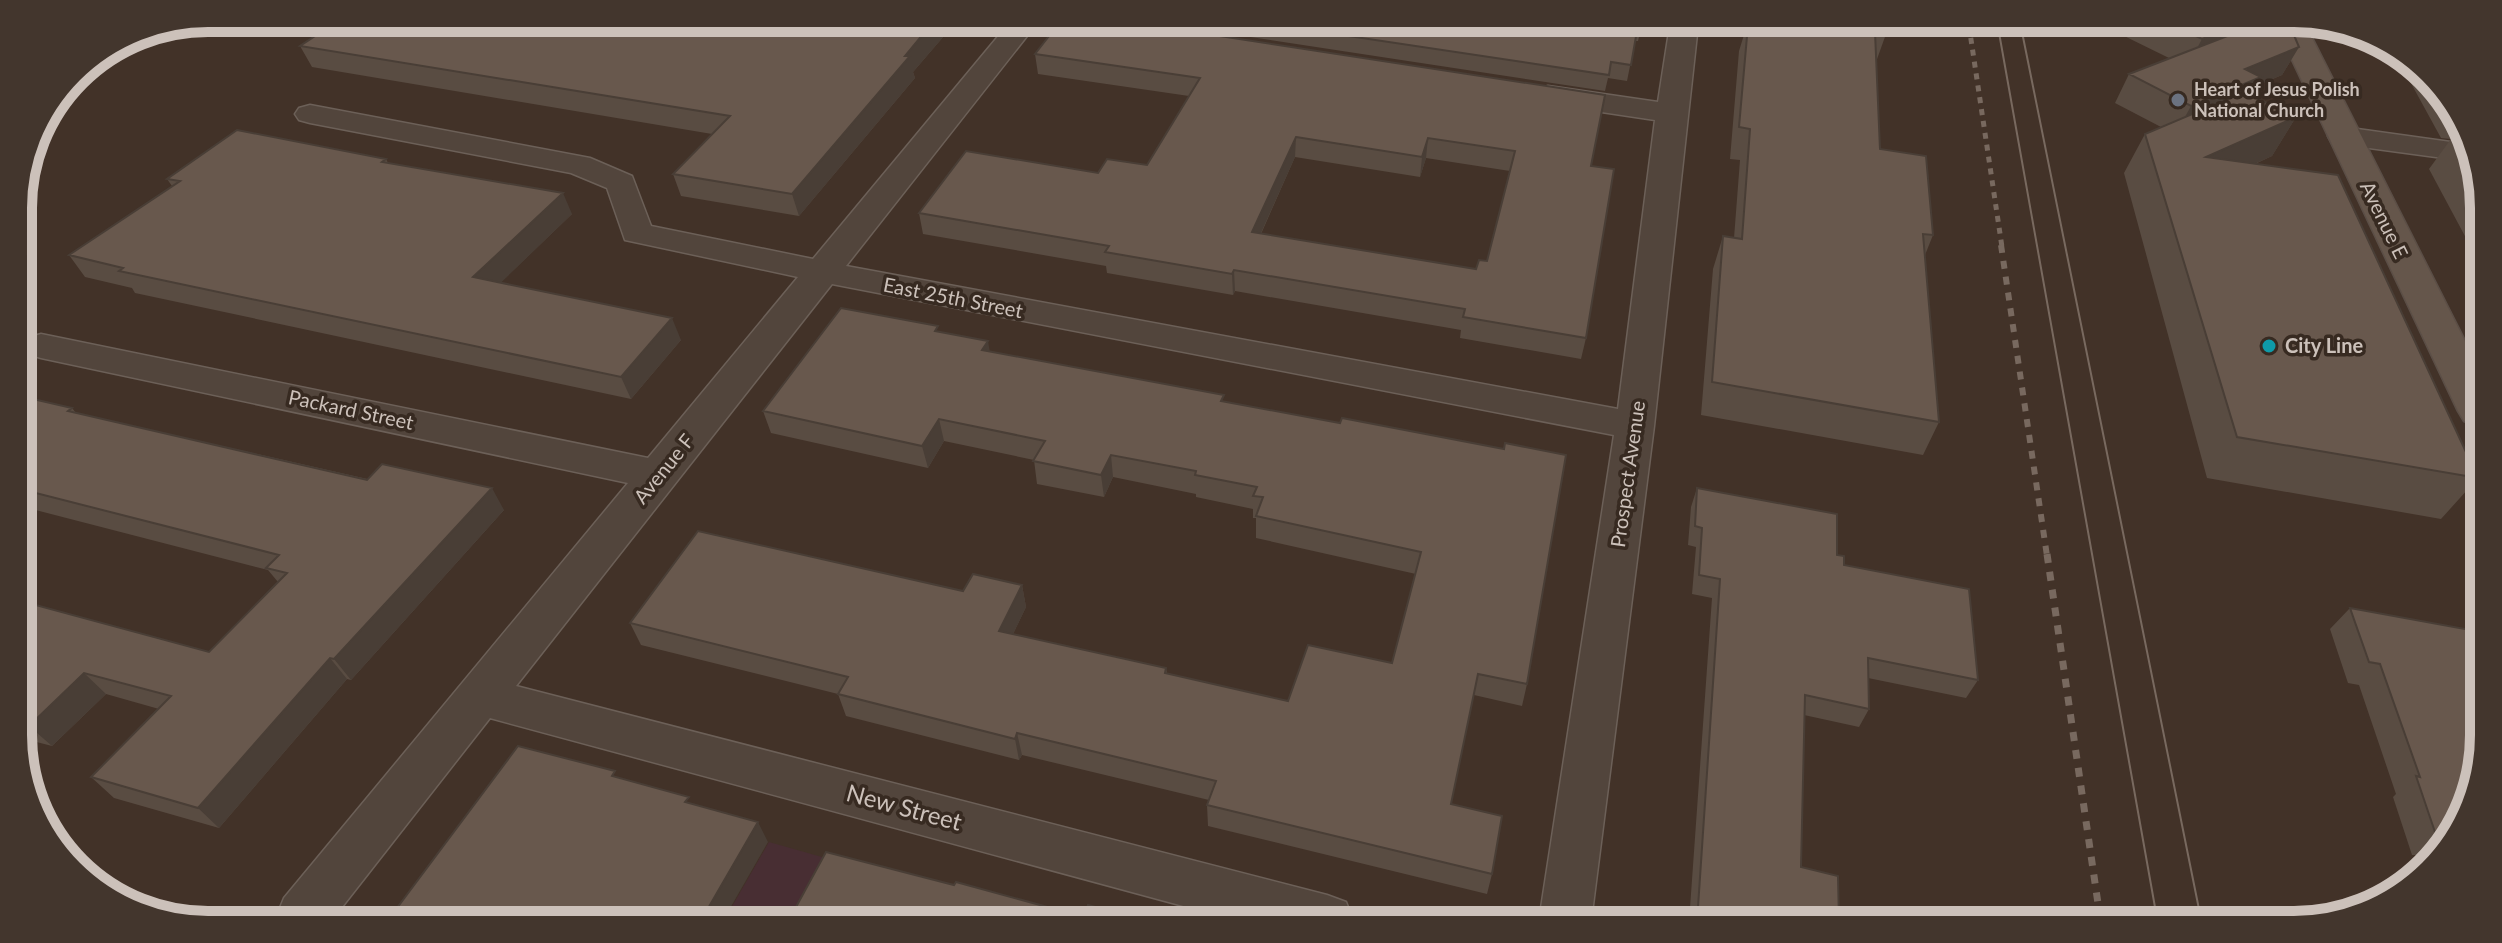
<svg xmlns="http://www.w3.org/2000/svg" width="2502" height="943" viewBox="0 0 2502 943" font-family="Lato,sans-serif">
<rect width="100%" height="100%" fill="#423228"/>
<path fill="#482e33" d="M 769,842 L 836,861 L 805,918 L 726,917 Z"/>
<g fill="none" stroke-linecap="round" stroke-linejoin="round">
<g stroke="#6c6058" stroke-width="3">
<path id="minor" d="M 1010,22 L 1038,22 L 846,266 L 1618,409 L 1655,120 L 1548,104 L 1538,101 L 1533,95 L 1538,89 L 1548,86 L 1658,102 L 1670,25 L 1698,25 L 1654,426 L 1591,921 L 1539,921 L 1614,435 L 832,284 L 516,686 L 1327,895 L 1346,902 L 1353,920 L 1235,920 L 490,718 L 335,916 L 277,915 L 284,898 L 628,483 L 41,358 L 28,354 L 23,346 L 28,338 L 41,334 L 648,458 L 798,277 L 625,240 L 607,188 L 571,173 L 310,123 L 299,120 L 295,114 L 299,108 L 310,105 L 590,158 L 632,176 L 651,226 L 813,259 Z
M 2343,127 L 2465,144 L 2473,162 L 2332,143 L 2328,136 L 2332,129 Z"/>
</g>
<g stroke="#5b4e46" stroke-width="3">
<path id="secondary" d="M 2277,28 L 2307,28 L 2480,371 L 2479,426 L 2464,421 L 2458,411 Z"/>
</g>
<use href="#minor" fill="#52453c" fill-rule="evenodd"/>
<use href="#secondary" fill="#65564b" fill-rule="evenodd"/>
<path stroke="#78695f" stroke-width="2" d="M 1998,27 L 2158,924
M 2021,27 L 2202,924"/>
<path stroke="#78695f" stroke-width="5" stroke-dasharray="6 6" stroke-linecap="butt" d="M 1969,26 L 2002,247"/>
<path stroke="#78695f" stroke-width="6" stroke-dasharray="8 8" stroke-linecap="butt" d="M 2001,245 L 2047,556"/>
<path stroke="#78695f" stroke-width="7" stroke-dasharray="9 9" stroke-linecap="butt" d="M 2047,554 L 2101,924"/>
</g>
<path fill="#594c42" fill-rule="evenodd" d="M 328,19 L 956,22 L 913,72 L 915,78 L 799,216 L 681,196 L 673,174 L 712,134 L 312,67 L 300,46 L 332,25 Z
M 1060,22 L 1591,166 L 1586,338 L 1581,359 L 1460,338 L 1461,330 L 1235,291 L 1233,295 L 1107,273 L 1106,266 L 923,234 L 919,213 L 1098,173 L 1147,165 L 1189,96 L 1038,74 L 1035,54 ZM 1295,157 L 1420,177 L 1426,158 L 1510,171 L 1487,261 L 1476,269 L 1261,234 Z
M 1152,22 L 1642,25 L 1638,41 L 1635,41 L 1627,81 L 1608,78 L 1605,91 Z
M 1747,25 L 1886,26 L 1886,34 L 1876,62 L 1880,149 L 1933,235 L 1925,255 L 1939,422 L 1923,455 L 1701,415 L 1713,269 L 1723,236 L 1734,238 L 1740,160 L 1730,159 L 1739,51 Z
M 2118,27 L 2291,28 L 2299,47 L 2282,75 L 2256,86 L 2251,95 L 2296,117 L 2272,156 L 2255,164 L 2478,478 L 2441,519 L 2207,478 L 2124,173 L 2145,134 L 2161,127 L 2115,103 L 2129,74 L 2169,58 L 2116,32 Z
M 2395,54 L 2437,83 L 2482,183 L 2481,266 L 2429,169 L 2451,139 L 2441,138 Z
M 386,159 L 388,163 L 572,214 L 500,283 L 681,340 L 631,399 L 135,293 L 132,288 L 85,277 L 69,255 L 172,186 L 167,179 Z
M 939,332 L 990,352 L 1224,402 L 1340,423 L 1527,684 L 1522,706 L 1474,695 L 1451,804 L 1492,874 L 1487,894 L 1208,826 L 1207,805 L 1209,800 L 1022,755 L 1019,760 L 846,716 L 838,694 L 641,645 L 630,623 L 1022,585 L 1026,607 L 1013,634 L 1166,668 L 1167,673 L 1288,701 L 1392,663 L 1416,574 L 1256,538 L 1256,518 L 1253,518 L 1253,509 L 1196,497 L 1196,494 L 1113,477 L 1104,497 L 1037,484 L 1034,460 L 944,441 L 928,468 L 771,433 L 763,411 Z
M 20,396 L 72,408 L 76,413 L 504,510 L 351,680 L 347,679 L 219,828 L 114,798 L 91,777 L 159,709 L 106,694 L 52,746 L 21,738 L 21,601 L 209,652 L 278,582 L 268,570 L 20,506 Z
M 1697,488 L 1837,555 L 1844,565 L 1978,680 L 1966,698 L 1868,678 L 1869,709 L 1859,727 L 1804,715 L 1801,867 L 1839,921 L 1838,922 L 1689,922 L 1712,598 L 1692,594 L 1696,547 L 1688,545 L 1691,507 Z
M 2350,608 L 2474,797 L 2421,870 L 2416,855 L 2412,855 L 2393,797 L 2396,794 L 2359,685 L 2348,683 L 2330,629 Z"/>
<path fill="#493e36" d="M 934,21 L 956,22 L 913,72 L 915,78 L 799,216 L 792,194 L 905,56 Z
M 2230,28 L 2247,28 L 2187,67 L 2202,39 Z
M 2299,47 L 2282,75 L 2256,86 L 2245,105 L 2175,135 L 2191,106 L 2245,69 Z
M 2296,117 L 2272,156 L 2183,196 L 2206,157 Z
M 1296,137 L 1295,157 L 1252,253 L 1252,232 Z
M 1428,138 L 1426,158 L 1420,177 L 1422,157 Z
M 563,193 L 572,214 L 484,299 L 473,277 Z
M 1234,270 L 1235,291 L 1233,295 L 1232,274 Z
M 672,318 L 681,340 L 631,399 L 621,377 Z
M 988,341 L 992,364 L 982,350 Z
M 939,419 L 944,441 L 928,468 L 922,446 Z
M 1111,455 L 1113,477 L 1104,497 L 1101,475 Z
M 492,488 L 504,510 L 351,680 L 334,659 Z
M 1022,585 L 1026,607 L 1004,653 L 999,631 Z
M 330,658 L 347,679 L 219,828 L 198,808 Z
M 84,673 L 106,694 L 52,746 L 29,726 Z
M 1017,733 L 1022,755 L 1019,760 L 1015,739 Z
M 758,822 L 768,842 L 725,917 L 703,917 Z"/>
<path fill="#68584d" stroke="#493e36" stroke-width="2" fill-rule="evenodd" d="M 341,19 L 934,21 L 905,56 L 910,56 L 792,194 L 673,174 L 730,116 L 300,46 Z
M 1060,22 L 1128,22 L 1605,95 L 1591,166 L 1614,169 L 1586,338 L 1463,317 L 1465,309 L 1234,270 L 1232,274 L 1105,252 L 1109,246 L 919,213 L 966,151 L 1098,173 L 1107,159 L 1147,165 L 1200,78 L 1035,54 ZM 1296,137 L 1422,157 L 1428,138 L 1515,151 L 1487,261 L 1479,260 L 1476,269 L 1252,232 Z
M 1261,23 L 1638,25 L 1631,65 L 1611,62 L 1609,75 Z
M 1748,25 L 1886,26 L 1886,34 L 1875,32 L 1880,149 L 1926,156 L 1933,235 L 1923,234 L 1939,422 L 1712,382 L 1723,236 L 1742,239 L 1750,129 L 1739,127 Z
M 2177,27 L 2230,28 L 2202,39 Z
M 2248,28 L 2291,28 L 2299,47 L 2245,69 L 2261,77 L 2191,106 L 2129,74 Z
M 2244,92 L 2296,117 L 2206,157 L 2338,175 L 2478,478 L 2237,437 L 2145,134 Z
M 237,130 L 386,159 L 382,162 L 563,193 L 473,277 L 672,318 L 621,377 L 119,271 L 123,268 L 69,255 L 180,181 L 167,179 Z
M 2455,133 L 2460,134 L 2478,172 Z
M 841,308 L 938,326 L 935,331 L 988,341 L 982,350 L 1224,395 L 1221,401 L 1340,423 L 1342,418 L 1504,449 L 1505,443 L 1566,455 L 1527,684 L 1478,674 L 1451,804 L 1502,816 L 1492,874 L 1207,805 L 1216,781 L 1017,733 L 1015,739 L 838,694 L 848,677 L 630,623 L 698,531 L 963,591 L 973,574 L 1022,585 L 999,631 L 1166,668 L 1165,673 L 1288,701 L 1308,645 L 1392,663 L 1421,552 L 1256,516 L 1263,497 L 1253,496 L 1257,487 L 1195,475 L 1196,471 L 1111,455 L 1101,475 L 1033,461 L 1045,441 L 939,419 L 922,446 L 763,411 Z
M 20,396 L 72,408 L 68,411 L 367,480 L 382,464 L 492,488 L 334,659 L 330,658 L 198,808 L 91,777 L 171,696 L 84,673 L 29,726 L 21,724 L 21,601 L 209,652 L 287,573 L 266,568 L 279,555 L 20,489 Z
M 1697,488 L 1837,514 L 1837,555 L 1844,556 L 1844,565 L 1969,589 L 1978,680 L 1868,658 L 1869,709 L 1805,695 L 1801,867 L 1838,876 L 1839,921 L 1833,920 L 1833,922 L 1697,922 L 1720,579 L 1699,575 L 1702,528 L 1695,526 Z
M 2350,608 L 2476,631 L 2474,797 L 2442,841 L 2440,836 L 2436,835 L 2416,776 L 2420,777 L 2380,664 L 2369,662 Z
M 518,746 L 615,771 L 612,776 L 689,797 L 685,802 L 758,822 L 703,917 L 391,916 Z
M 826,852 L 954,885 L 956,882 L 1084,917 L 1088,905 L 1140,919 L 790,918 Z"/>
<circle fill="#6b7280" stroke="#372a21" stroke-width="3" cx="2178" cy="100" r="8"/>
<circle fill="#0f9aa8" stroke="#372a21" stroke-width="3" cx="2269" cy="346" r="8"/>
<g text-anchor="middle" stroke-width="7" stroke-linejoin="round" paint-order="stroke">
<g font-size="18" font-weight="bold" fill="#ccc1ba" stroke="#372a21" text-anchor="start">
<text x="2194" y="96">Heart of Jesus Polish<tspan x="2194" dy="21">National Church</tspan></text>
</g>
<g font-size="20" fill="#ccc1ba" stroke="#372a21">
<text transform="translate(2384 220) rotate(64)" y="7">Avenue E</text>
<text transform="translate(953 298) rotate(11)" y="7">East 25th Street</text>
<text transform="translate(351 410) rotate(12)" y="7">Packard Street</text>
<text transform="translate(664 469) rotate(-51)" y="7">Avenue F</text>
<text transform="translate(1628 474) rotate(-82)" y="7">Prospect Avenue</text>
</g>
<g font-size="20" font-weight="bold" fill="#ccc1ba" stroke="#372a21" text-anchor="start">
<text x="2285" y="353">City Line</text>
</g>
<g font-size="24" fill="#ccc1ba" stroke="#372a21">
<text transform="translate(904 808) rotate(15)" y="8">New Street</text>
</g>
</g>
<path d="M0 0H2502V943H0ZM208 32H2294A176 176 0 0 1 2470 208V735A176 176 0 0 1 2294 911H208A176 176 0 0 1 32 735V208A176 176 0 0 1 208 32Z" fill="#43362d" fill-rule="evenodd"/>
<path fill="none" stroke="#ccc1ba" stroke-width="10" d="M208 32H2294A176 176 0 0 1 2470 208V735A176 176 0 0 1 2294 911H208A176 176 0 0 1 32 735V208A176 176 0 0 1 208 32Z"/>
</svg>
